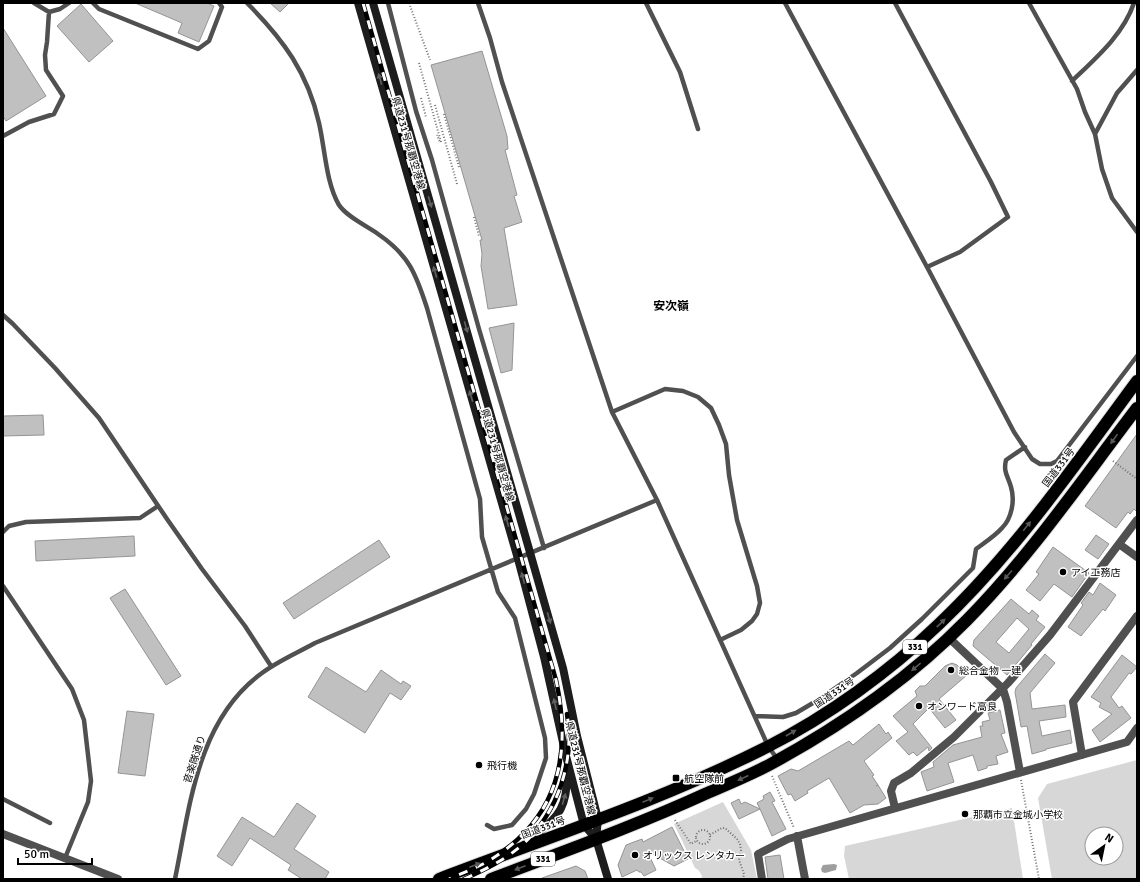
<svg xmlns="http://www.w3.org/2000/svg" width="1140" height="882" viewBox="0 0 1140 882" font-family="Signika,'Noto Sans JP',sans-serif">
<rect width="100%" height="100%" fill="#fff"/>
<path fill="#d7d7d7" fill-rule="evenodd" d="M 1137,760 L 1137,879 L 1052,879 L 1038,798 L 1047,784 ZM 1092,834 L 1116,834 L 1116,858 L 1092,858 Z
M 723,802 L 751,850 L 757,879 L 701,879 L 702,876 C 700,872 699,870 695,868 L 674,824 Z
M 1012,808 L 1023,879 L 849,879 L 844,856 L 845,846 Z"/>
<path fill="#9e9e9e" d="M 834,864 L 837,865 L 836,870 L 825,873 L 822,872 L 821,869 L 823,865 Z"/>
<path fill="#c0c0c0" stroke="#949494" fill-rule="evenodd" d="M 135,3 L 207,3 L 214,6 L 199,42 L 178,33 L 182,23 Z
M 270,3 L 289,3 L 280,12 Z
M 81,4 L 113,41 L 89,62 L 57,26 Z
M 3,28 L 46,96 L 6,121 L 3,116 Z
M 482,51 L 507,136 L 508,149 L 505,150 L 517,195 L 514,196 L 522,222 L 504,228 L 517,305 L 488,309 L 481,266 L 482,254 L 480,240 L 482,240 L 431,65 Z
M 514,323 L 512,370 L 501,373 L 489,328 Z
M 43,415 L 44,435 L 3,436 L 3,416 Z
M 1137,434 L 1137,512 L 1134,509 L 1130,514 L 1128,512 L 1116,528 L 1085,506 Z
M 1096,535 L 1109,544 L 1098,559 L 1085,550 Z
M 134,536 L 135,556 L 36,561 L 35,541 Z
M 379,540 L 390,557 L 294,619 L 283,603 Z
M 1053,547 L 1089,573 L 1072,597 L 1054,584 L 1040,601 L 1026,590 L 1039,574 L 1036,572 Z
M 1100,583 L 1116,595 L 1105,611 L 1103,609 L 1081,636 L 1068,627 L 1083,605 L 1081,603 L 1089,592 L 1093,595 Z
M 125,589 L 181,676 L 166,685 L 110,598 Z
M 1011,599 L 1029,614 L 1032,610 L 1039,616 L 1036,620 L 1045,627 L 1031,644 L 1032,645 L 1007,675 L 973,646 L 974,640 ZM 1017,618 L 1029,629 L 1009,653 L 996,642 Z
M 1045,654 L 1055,663 L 1030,693 L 1032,709 L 1065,705 L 1066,717 L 1039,721 L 1042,736 L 1070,730 L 1072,743 L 1046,749 L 1046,750 L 1032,754 L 1027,726 L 1021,727 L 1015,692 L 1016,688 Z
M 1122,655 L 1137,667 L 1131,674 L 1129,673 L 1111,697 L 1119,708 L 1122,706 L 1131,718 L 1100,742 L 1092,730 L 1112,714 L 1099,707 L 1101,703 L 1091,697 Z
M 952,663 L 957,665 L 967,675 L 939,699 L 956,720 L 945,728 L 929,708 L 913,724 L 932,748 L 929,751 L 928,747 L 917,756 L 913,752 L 909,755 L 896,741 L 908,732 L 893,716 L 917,696 L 915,691 L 920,686 L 925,686 L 945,666 Z
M 326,667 L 366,692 L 381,670 L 401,684 L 403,681 L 411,686 L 401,700 L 390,693 L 365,733 L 308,697 Z
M 1000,710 L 1005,733 L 1001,734 L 1008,752 L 996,756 L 998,764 L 987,766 L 987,768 L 978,771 L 973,755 L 948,763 L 954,782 L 927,791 L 921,772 L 934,767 L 933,762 L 953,745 L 982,737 L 980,726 L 983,726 L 982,722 L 990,720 L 988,713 Z
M 127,711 L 154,714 L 145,776 L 118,773 Z
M 879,724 L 886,734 L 888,732 L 892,738 L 864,761 L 874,775 L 872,776 L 878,785 L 876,786 L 878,785 L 886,798 L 878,804 L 864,805 L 850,813 L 829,778 L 807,791 L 808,793 L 795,801 L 791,794 L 788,795 L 778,776 L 791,769 L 798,771 L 849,741 L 853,745 Z
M 770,792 L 775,801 L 772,802 L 786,829 L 772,836 L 760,809 L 739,819 L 731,803 L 739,799 L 741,804 L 745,802 L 760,809 L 757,803 L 764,799 L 763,796 Z
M 297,803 L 316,816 L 294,849 L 329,872 L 325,879 L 302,879 L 288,870 L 291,865 L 250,838 L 232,866 L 217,856 L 242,817 L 274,837 Z
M 672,827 L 688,859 L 674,866 L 647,851 L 656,870 L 644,876 L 641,872 L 639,872 L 637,870 L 622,877 L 618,865 L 626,845 L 642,839 L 643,842 Z
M 780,855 L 784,879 L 768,879 L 765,857 Z
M 576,866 L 585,871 L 588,879 L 543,879 L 542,878 Z"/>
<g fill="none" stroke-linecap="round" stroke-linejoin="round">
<g stroke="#dbdbdb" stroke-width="14">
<path id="highway" d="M 439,879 C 549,837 662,800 767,747 C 828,716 889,672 939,624 C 1015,552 1075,465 1137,381
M 491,879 C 562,852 635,826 705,794 C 726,785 748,776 769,765 C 841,726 909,679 967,620 C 1031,555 1082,480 1137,408"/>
</g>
<path stroke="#727272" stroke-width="2" stroke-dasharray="1 2" stroke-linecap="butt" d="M 409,3 L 430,60
M 419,63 L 441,142 L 440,142 L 437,135
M 421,98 L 426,117
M 435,105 L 457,184
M 444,114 L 459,167
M 474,217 L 479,236
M 1113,461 L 1137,479
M 772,776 L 794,828
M 1021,780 L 1039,879
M 675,820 L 691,844 L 696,841
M696 837a7 7 0 1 1 14 0a7 7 0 1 1-14 0Z
M 710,835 L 722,828 L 725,828 L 737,839 L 740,844 L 741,850 L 739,860 L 744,874 L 743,879"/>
<path stroke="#505050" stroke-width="4.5" d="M 34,3 L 49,12 L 60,9 L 69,3
M 93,3 L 99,9 L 198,49 L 209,41 L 222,7 L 219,3
M 247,3 C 283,39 308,73 319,123 C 325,149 326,183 339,205 C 347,217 367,226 378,234 C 409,255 416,274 427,308 L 480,499 L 482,537 L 498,592 L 515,618 L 545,738 L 546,758 L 534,794 L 526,809 L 512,825 L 494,829 L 487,825
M 388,3 L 416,111 L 432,160 L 479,329 L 544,548
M 478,3 L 490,38 L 502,82 L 612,412 L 657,500 L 768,746 L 778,760
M 646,3 L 680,72 L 698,129
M 785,3 L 927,267 L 1014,432 L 1032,459 L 1040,464 L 1051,464 L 1057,461 L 1137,356
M 895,3 L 991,182 L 1008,217 L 960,252 L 927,267
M 1029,3 L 1077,89 L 1085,112 L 1095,134 L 1102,169 L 1112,198 L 1137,232
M 1072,81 C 1096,58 1123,35 1134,3
M 1095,134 L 1117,93 L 1137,70
M 3,136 L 29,122 L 54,114 L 63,96 L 46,70 L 45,55 L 47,42 L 49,12
M 3,315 L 13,324 L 55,368 L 99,418 L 167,519 L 202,569 L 245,626 L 271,666
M 612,412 L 665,389 L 683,391 L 698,397 L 711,408 L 719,425 L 726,444 L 729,475 L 737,520 L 757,586 L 760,603 L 757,614 L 752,621 L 741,630 L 720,640
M 3,532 L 9,526 L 26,522 L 140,518 L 158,506
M 3,586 L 72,689 L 84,720 L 91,781 L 88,802 L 65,858
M 755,716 L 783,717 L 796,713 L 818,700 L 857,673 L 890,648 L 922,619 L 973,568 L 976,549 C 984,543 995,536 1002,528 C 1012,518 1015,500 1011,487 C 1008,476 1003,472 1006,460 L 1025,447
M 3,799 L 50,823
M 175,879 C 190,806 197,720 262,673 C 278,661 297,653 315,643 L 657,500"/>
<path stroke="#505050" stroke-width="8" d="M 1119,544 L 1137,557
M 949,638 L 1003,689 L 1007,702 L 1020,772
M 1082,755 L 1073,702 L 1137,616
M 895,808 L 891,791 L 894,783 L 911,773 L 954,737 L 1008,683 L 1050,635 L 1137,520
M 3,834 L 118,879
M 797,836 L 805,879
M 762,879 L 758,854 L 788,839 L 1127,742 L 1137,728"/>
<path stroke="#1d1d1d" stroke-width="8" d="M 358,3 L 518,559 L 544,657 L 566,756 L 584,825 L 596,839
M 373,3 L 563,668 L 577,736 L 598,819 L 596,839 L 608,879
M 523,846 C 553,818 568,817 567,771"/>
<use href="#highway" stroke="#000" stroke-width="12"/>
<g stroke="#000" stroke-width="4.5">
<path id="rail" d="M 363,3 L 556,680 C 572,755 559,818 490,860 C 477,868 462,873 449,879
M 464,879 C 484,870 505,860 522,845 C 558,813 575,761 567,714"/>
</g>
<use href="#rail" stroke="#fff" stroke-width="3" stroke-dasharray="9" stroke-linecap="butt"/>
</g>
<defs><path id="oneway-solid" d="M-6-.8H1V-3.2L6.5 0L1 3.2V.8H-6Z"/></defs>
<g fill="#616161">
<use href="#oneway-solid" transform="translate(380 79) rotate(-106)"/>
<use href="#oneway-solid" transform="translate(430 202) rotate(74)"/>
<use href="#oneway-solid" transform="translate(435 272) rotate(-106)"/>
<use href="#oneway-solid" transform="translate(466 327) rotate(74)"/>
<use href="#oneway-solid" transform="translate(471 396) rotate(-106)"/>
<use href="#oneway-solid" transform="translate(507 521) rotate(-106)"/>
<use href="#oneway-solid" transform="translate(523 578) rotate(-105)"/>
<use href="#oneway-solid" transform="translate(549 618) rotate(74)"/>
<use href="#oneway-solid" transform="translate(555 704) rotate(-103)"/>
<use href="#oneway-solid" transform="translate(564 799) rotate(-74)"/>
</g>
<g fill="#595959">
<use href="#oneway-solid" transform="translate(1114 439) rotate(126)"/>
<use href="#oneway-solid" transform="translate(1027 526) rotate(-51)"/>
<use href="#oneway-solid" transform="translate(1008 575) rotate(131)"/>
<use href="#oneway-solid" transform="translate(941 623) rotate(-44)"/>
<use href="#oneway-solid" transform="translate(916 667) rotate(140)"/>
<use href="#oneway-solid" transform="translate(791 733) rotate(-30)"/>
<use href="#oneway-solid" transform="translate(743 778) rotate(155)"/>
<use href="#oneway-solid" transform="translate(648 800) rotate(-22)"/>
<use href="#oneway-solid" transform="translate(475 865) rotate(-21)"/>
<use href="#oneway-solid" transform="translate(520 868) rotate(159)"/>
</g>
<g fill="#000" stroke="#fff" stroke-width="1.5">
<circle cx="1063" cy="572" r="4"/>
<circle cx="951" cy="670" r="4"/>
<circle cx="919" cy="706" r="4"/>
<circle cx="479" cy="765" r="4"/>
<rect x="672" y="774" width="8" height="8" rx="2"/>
<circle cx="965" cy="814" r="4"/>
<circle cx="635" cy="855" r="4"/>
</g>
<g text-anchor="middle" stroke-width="3" stroke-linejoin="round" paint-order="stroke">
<g fill="#fff" stroke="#4c4c4c" stroke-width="1">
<rect x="903" y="640" width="24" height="14" rx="3"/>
<rect x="531" y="852" width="24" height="14" rx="3"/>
</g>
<g font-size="9" font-weight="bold" fill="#000">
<text x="915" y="650">331</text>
<text x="543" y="862">331</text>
</g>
<g font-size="10" fill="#000" stroke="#fff">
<text transform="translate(409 143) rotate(74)" y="4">県道231号那覇空港線</text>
<text transform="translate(498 455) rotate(74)" y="4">県道231号那覇空港線</text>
<text transform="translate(1058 467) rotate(-53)" y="4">国道331号</text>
<text transform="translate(834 692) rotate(-34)" y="4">国道331号</text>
<text transform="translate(194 759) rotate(-72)" y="4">音楽隊通り</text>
<text transform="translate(581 768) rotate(76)" y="4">県道231号那覇空港線</text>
<text transform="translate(543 827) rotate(-20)" y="4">国道331号</text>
</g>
<g font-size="10" fill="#000" stroke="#fff" text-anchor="start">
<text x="1071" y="576">アイ工務店</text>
<text x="959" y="674">総合金物 一建</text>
<text x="927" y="710">オンワード高良</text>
<text x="487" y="769">飛行機</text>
<text x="684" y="782">航空隊前</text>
<text x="973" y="818">那覇市立金城小学校</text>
<text x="643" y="859">オリックス レンタカー</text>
</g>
<g font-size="12" font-weight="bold" fill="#000" stroke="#fff">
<text x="671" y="310">安次嶺</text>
</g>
</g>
<rect width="1140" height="882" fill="none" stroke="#000000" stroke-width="8"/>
<g transform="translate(1104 846) rotate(33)"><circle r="19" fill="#ffffff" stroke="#999999"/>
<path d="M0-3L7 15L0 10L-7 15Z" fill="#000000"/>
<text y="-6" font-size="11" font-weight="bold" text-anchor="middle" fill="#000000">N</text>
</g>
<path d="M18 858v6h74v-6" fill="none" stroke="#000000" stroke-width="2"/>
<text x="24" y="858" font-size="12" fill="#000000" stroke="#ffffff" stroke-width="3" paint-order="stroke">50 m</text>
</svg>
